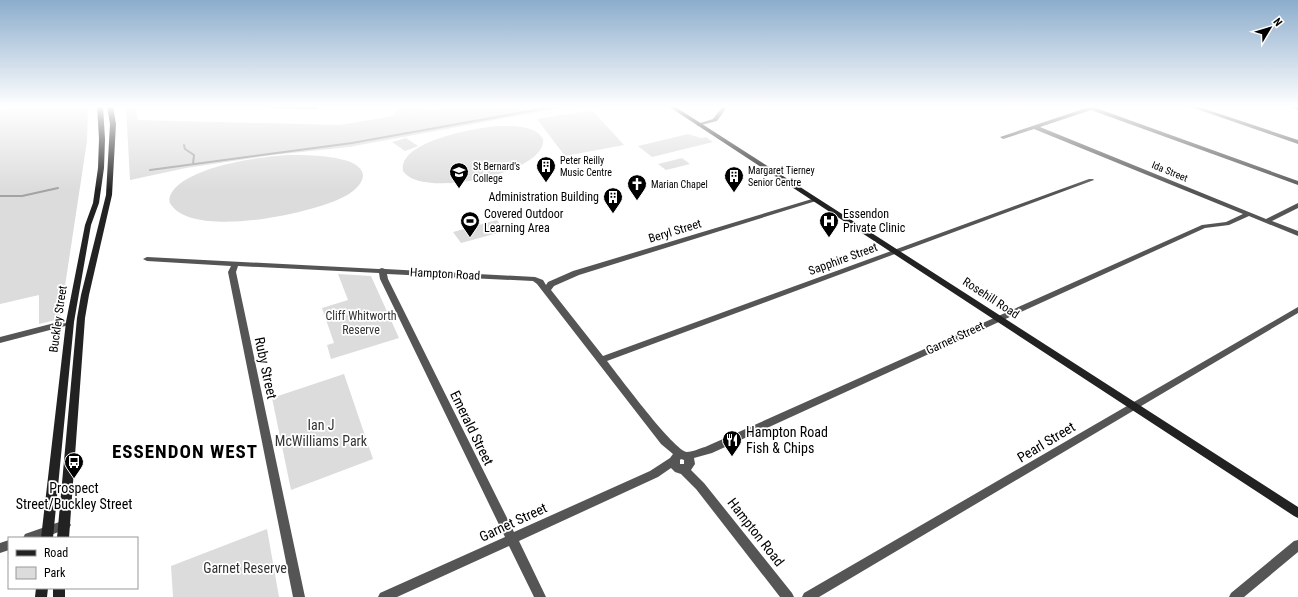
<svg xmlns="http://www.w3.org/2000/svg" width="1298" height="597" viewBox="0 0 1298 597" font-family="'Roboto Condensed',sans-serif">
<rect width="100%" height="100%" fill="#fff"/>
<path fill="#dcdcdc" d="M 21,106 L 88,106 L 87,141 L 60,319 L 39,324 L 39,295 L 0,304 L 0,110 Z
M 126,106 L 135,106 L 138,120 L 340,125 L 424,111 L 393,116 L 398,106 L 430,106 L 429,110 L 453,106 L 571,106 L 349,147 L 272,155 L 186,168 L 130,180 Z
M 592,110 L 624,145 L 565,156 L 537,119 Z
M 497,126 C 511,126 535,124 543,139 C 548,173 421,200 403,171 C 398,141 476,128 497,126 Z
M 688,134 L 701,138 L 706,137 L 713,142 L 652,157 L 638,146 Z
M 406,138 L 418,146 L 405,151 L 392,142 Z
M 288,155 C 303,155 361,154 363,175 C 363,183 355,190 349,194 C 319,213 197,239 172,206 C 168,202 169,197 172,192 C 190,166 258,157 288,155 Z
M 682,158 L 690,164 L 666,170 L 658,164 Z
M 497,220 L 505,231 L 461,243 L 453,232 Z
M 338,274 L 371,276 L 399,338 L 331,359 L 327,345 L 334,343 L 322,308 L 348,300 Z
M 344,374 L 373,459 L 291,490 L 272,398 Z
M 267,529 L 279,597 L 173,597 L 171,566 Z"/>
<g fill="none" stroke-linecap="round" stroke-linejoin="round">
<path stroke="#a3a3a3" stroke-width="2" d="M 184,145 L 185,149 L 194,155 L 193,164
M 150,170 L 352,143 L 558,106
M 0,196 L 22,196 L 58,188"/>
<path fill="#555" fill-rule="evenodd" d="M 268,106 L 318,106 L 319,107 L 316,109 L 270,108 Z
M 723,106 L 728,106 L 717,121 L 697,126 L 697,124 L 713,119 Z
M 1097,106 L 1096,108 L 1298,181 L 1298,185 L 1091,110 L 1040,127 L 1266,219 L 1298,203 L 1298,208 L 1272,221 L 1298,231 L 1298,236 L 1249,216 L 1229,225 L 1205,228 L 712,453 L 694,458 L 695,464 L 691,470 L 704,483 L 792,593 L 794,597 L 780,597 L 696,489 L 681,474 L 675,472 L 671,468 L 658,477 L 519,541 L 546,597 L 534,597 L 509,546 L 397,597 L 378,597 L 380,593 L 505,537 L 380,279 L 379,273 L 238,266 L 236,272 L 305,597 L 293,597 L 228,272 L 231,266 L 147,261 L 143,259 L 147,257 L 379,269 L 382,268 L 385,269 L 535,277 L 543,280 L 546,285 L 548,282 L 573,271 L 812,199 L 816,199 L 816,201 L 579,275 L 554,286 L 551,290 L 603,356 L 1089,179 L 1093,179 L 1094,180 L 607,361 C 619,376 674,451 687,452 C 693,452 700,448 705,447 L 1202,225 L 1226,222 L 1243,214 L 1034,129 L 1003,139 L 1000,137 L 1089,107 ZM 387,274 L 533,281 L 537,284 L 661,444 L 673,454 L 670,458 L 650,471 L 514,532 L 388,279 ZM 681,459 L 684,460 L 684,464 L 680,464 L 680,460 Z
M 1188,106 L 1196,106 L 1298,140 L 1298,144 Z
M 1290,106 L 1298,106 L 1298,110 L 1290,107 Z
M 1298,307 L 1298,313 L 819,597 L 802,597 L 804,593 Z
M 70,319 L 74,322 L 73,324 L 0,343 L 0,337 Z
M 65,520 L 69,522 L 71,525 L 69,528 L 43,538 L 23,538 L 25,534 Z
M 9,540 L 9,550 L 0,553 L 0,543 Z
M 1298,540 L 1298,552 L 1244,597 L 1229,597 L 1231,593 L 1294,541 Z"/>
<path fill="#222" fill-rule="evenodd" d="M 97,106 L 103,106 L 105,139 L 104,168 L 99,203 L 91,225 L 74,322 L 53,538 L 41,538 L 66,322 L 85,225 L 93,203 L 98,168 L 99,139 Z
M 107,106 L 113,106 L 116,124 L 112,195 L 89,295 L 85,318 L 69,538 L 57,538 L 77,318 L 81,295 L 106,195 L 110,124 Z
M 668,106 L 674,106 L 1298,507 L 1298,518 L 1294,516 Z
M 36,588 L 48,588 L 47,597 L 35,597 Z
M 53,588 L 65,588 L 65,597 L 53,597 Z"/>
</g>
<linearGradient id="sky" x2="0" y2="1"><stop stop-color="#8cadcc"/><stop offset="0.56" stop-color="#fff"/><stop offset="1" stop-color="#fff" stop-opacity="0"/></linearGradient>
<rect width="1298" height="190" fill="url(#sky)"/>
<defs>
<g id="building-pin" transform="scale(1)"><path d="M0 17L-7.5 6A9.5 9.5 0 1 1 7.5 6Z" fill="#000" stroke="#fff"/><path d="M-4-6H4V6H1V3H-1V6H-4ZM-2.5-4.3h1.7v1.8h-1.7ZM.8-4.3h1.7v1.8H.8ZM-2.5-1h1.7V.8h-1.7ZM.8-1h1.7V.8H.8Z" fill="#fff"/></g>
<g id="school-pin" transform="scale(1)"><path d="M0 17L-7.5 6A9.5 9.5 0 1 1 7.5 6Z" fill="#000" stroke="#fff"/><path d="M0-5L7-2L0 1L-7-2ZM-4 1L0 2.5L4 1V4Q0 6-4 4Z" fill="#fff"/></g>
<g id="church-pin" transform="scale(1)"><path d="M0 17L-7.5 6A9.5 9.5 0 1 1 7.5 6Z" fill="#000" stroke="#fff"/><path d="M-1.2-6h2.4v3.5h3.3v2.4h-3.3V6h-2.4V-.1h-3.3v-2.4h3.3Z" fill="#fff"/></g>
<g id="stadium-pin" transform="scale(1)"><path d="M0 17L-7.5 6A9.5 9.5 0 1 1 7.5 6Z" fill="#000" stroke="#fff"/><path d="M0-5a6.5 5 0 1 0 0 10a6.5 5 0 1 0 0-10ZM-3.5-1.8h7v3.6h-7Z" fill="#fff"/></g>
<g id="hospital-pin" transform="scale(1)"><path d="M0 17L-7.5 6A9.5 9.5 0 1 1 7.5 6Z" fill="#000" stroke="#fff"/><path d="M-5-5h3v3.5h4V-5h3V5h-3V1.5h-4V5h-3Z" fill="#fff"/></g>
<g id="restaurant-pin" transform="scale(1)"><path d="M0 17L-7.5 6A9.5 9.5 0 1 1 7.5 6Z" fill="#000" stroke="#fff"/><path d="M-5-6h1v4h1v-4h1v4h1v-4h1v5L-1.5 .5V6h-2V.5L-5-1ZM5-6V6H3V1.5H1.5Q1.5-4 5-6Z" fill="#fff"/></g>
<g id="bus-pin" transform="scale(1)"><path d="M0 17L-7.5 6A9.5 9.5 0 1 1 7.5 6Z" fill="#000" stroke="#fff"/><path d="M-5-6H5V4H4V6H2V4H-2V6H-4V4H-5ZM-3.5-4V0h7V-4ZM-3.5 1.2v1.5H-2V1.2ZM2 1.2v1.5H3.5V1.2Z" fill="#fff"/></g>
</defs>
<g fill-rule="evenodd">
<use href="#building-pin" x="546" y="166"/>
<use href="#school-pin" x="459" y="172"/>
<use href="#building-pin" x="734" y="176"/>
<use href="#church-pin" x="637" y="184"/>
<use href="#building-pin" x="613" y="197"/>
<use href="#stadium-pin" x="470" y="221"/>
<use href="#hospital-pin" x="829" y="221"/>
<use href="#restaurant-pin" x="732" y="440"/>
<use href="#bus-pin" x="74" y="462"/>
</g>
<g text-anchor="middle" stroke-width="3.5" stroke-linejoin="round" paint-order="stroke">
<g font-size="10" fill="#000" stroke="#fff" text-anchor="start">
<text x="560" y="164">Peter Reilly<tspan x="560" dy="12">Music Centre</tspan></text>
<text x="473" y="170">St Bernard's<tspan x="473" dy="12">College</tspan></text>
<text x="748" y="174">Margaret Tierney<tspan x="748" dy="12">Senior Centre</tspan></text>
<text x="651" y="188">Marian Chapel</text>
</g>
<g font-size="10" fill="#000" stroke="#fff">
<text transform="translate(1170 171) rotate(22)" y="4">Ida Street</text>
</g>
<g font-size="12" fill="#000" stroke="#fff" text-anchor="start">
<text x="599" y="201" text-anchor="end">Administration Building</text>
<text x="484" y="218">Covered Outdoor<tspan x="484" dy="14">Learning Area</tspan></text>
<text x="843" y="218">Essendon<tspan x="843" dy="14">Private Clinic</tspan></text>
</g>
<g font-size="12" fill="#000" stroke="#fff">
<text transform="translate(675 231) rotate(-17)" y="4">Beryl Street</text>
<text transform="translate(843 259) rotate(-20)" y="4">Sapphire Street</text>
<text transform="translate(445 274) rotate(3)" y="4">Hampton Road</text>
<text transform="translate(991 298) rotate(33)" y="4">Rosehill Road</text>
<text transform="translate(58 319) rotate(-82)" y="4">Buckley Street</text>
<text transform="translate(955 338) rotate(-25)" y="4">Garnet Street</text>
</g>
<g font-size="12" fill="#333" stroke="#fff">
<text x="361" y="320">Cliff Whitworth<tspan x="361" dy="14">Reserve</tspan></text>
</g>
<g font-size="14" fill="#000" stroke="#fff">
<text transform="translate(266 368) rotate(78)" y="5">Ruby Street</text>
<text transform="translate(472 428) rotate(64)" y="5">Emerald Street</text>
<text transform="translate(1046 442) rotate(-31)" y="5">Pearl Street</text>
<text transform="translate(513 522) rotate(-25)" y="5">Garnet Street</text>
<text transform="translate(756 532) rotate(52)" y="5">Hampton Road</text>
</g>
<g font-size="14" fill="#333" stroke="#fff">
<text x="321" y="430">Ian J<tspan x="321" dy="16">McWilliams Park</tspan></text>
<text x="245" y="573">Garnet Reserve</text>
</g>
<g font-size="14" fill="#000" stroke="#fff" text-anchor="start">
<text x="746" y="437">Hampton Road<tspan x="746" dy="16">Fish &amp; Chips</tspan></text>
<text x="74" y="493" text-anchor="middle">Prospect<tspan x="74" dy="16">Street/Buckley Street</tspan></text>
</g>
<g font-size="19" font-weight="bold" letter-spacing="1" fill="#000" stroke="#fff">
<text x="185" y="458">ESSENDON WEST</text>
</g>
</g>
<rect x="8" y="537" width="130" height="52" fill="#ffffff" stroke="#999999"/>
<rect x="16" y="550" width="20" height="6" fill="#222222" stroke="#999999"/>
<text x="44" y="557" font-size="12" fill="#000000">Road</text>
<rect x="16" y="567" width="20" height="12" fill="#dcdcdc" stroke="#999999"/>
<text x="44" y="577" font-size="12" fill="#000000">Park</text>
<g transform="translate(1270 28) rotate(52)" stroke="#ffffff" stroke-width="3" paint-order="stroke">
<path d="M0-3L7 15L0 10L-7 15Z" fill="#000000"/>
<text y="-6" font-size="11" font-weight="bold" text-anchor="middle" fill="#000000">N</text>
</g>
</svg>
